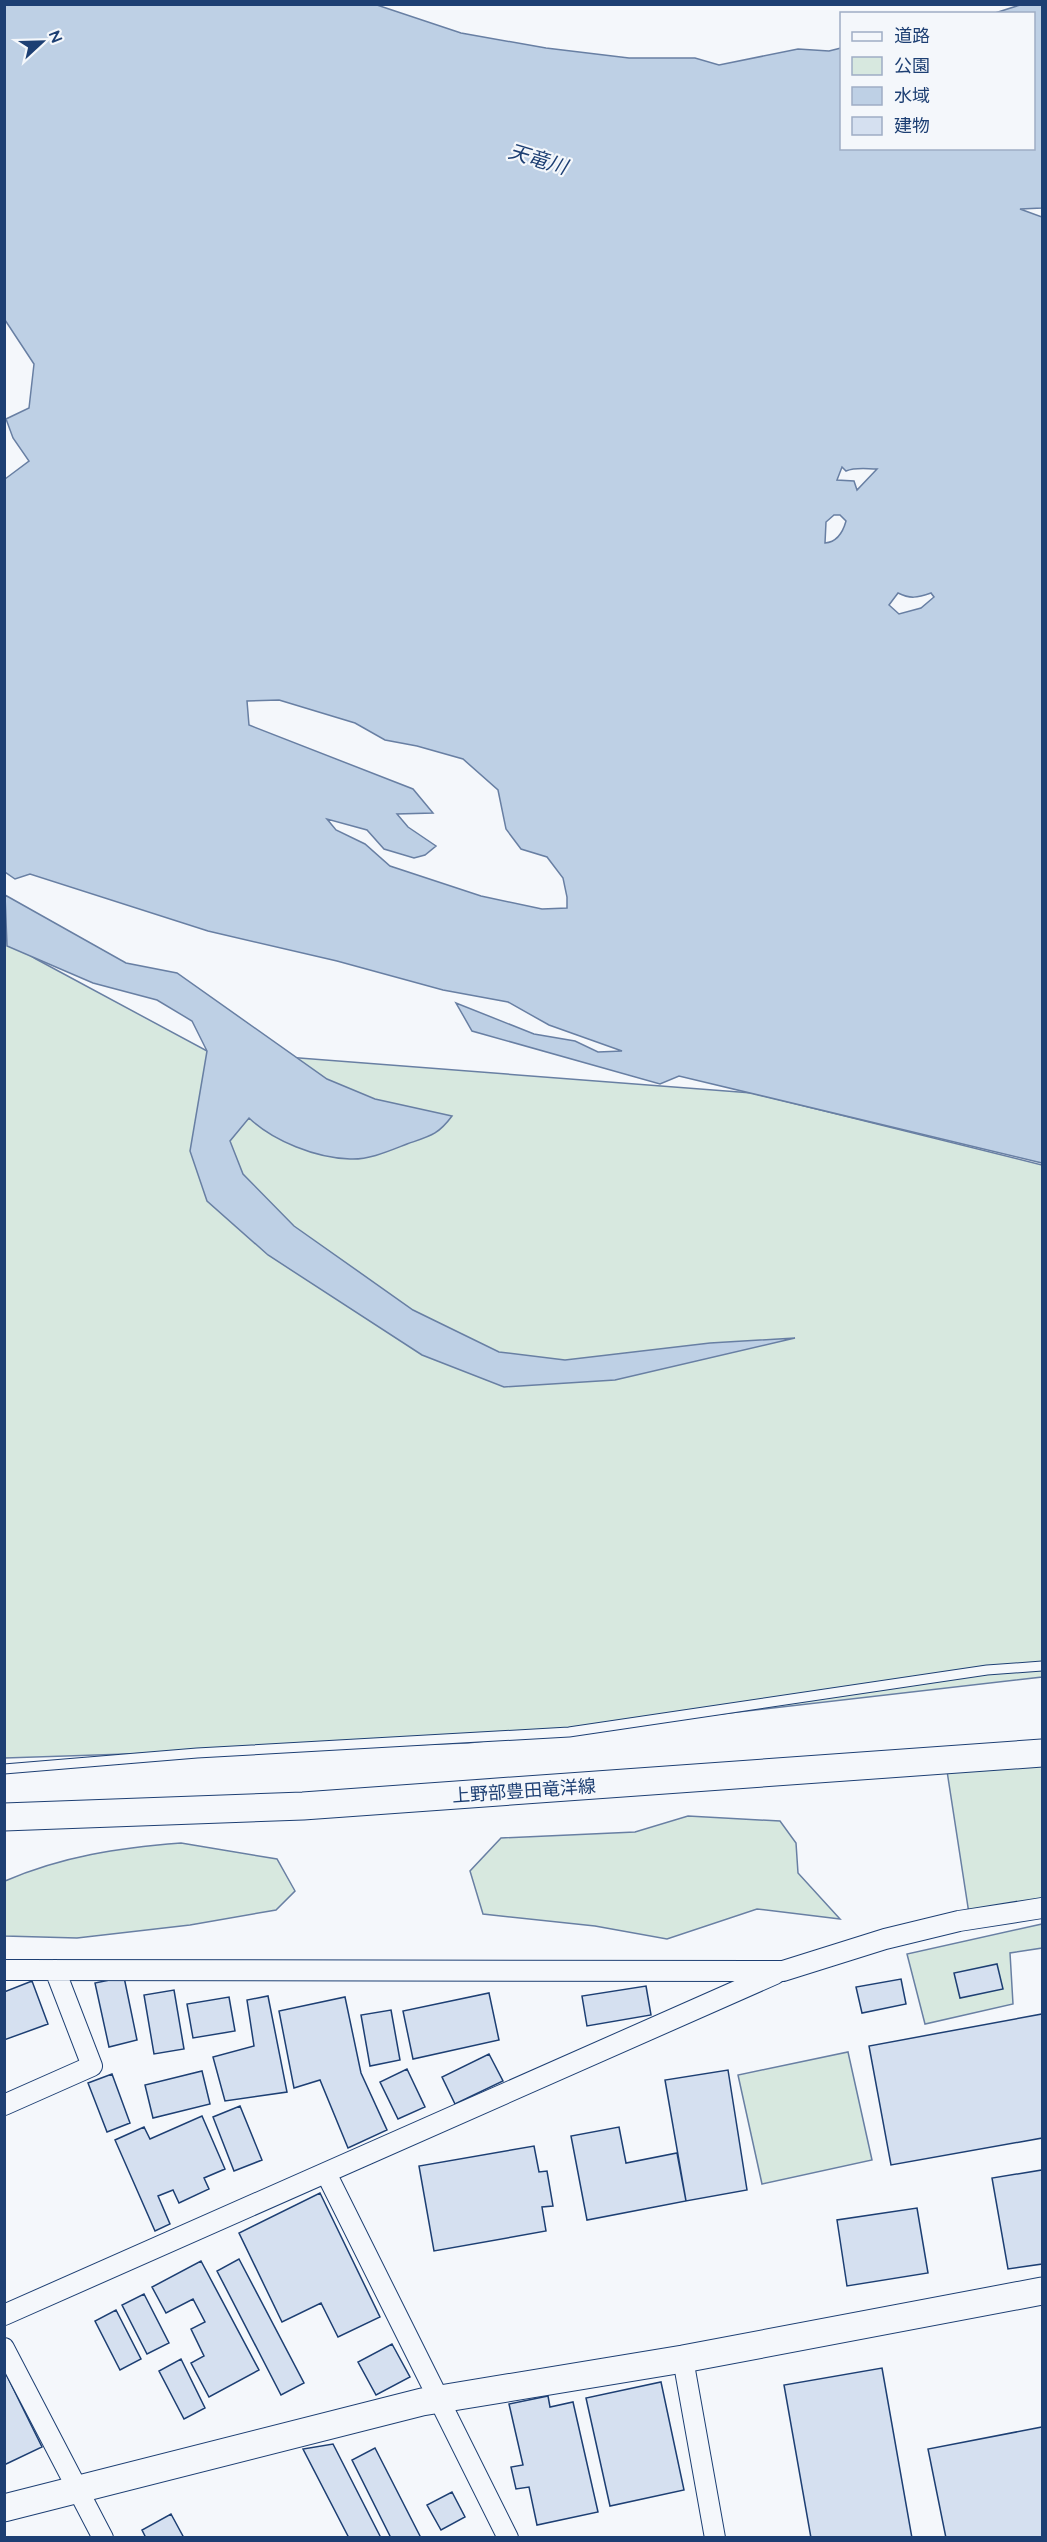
<svg xmlns="http://www.w3.org/2000/svg" width="1047" height="2542" viewBox="0 0 1047 2542" font-family="Quicksand,'Noto Sans JP',sans-serif">
<rect width="100%" height="100%" fill="#f4f7fb"/>
<path fill="#d7e8df" stroke="#687fa3" stroke-width="1.5" d="M 4,939 L 36,959 L 207,1051 L 752,1093 L 1042,1165 L 1042,1677 L 468,1743 L 5,1758 Z
M 1042,1759 L 1042,1905 L 970,1920 L 947,1771 Z
M 688,1816 L 780,1821 L 796,1843 L 798,1873 L 840,1919 L 757,1909 L 667,1939 L 595,1926 L 483,1914 L 470,1871 L 501,1838 L 635,1832 Z
M 181,1843 L 277,1859 L 295,1891 L 276,1910 L 190,1925 L 77,1938 L 5,1936 L 5,1881 C 63,1856 118,1848 181,1843 Z
M 1042,1924 L 1042,1948 L 1010,1953 L 1013,2004 L 925,2024 L 907,1954 Z
M 848,2052 L 872,2160 L 762,2184 L 738,2075 Z"/>
<path fill="#bed0e5" stroke="#687fa3" stroke-width="1.5" fill-rule="evenodd" d="M 5,4 L 377,5 L 461,33 L 546,48 L 629,58 L 695,58 L 719,65 L 798,49 L 829,51 L 841,48 L 842,148 L 1034,148 L 1034,14 L 995,13 L 1020,5 L 1042,5 L 1042,208 L 1020,209 L 1042,217 L 1042,1163 L 679,1076 L 660,1084 L 472,1031 L 456,1003 L 534,1034 L 575,1041 L 598,1052 L 622,1051 L 549,1025 L 508,1002 L 443,990 L 337,961 L 208,931 L 30,874 L 15,879 L 5,872 L 5,479 L 29,461 L 13,438 L 6,419 L 29,408 L 34,364 L 5,320 ZM 842,467 L 846,471 C 856,467 866,469 877,469 L 857,490 L 854,481 L 837,480 ZM 834,515 L 840,515 L 846,521 C 843,532 837,542 825,543 L 826,522 ZM 898,593 C 910,599 917,598 931,593 L 934,597 L 921,608 L 899,614 L 889,605 ZM 279,700 L 355,723 L 385,740 L 417,746 L 463,759 L 498,790 L 506,829 L 521,849 L 547,857 L 563,878 L 567,897 L 567,908 L 542,909 L 481,896 L 390,866 L 365,844 L 336,830 L 327,819 L 367,830 L 384,849 L 414,858 L 425,855 L 436,846 L 408,827 L 397,814 L 433,813 L 413,789 L 249,725 L 247,701 Z
M 5,895 L 126,963 L 177,973 L 327,1079 L 375,1099 L 452,1116 C 438,1135 430,1136 407,1144 C 389,1151 369,1160 350,1159 C 316,1158 273,1141 249,1118 L 230,1141 L 243,1174 L 294,1226 L 413,1310 L 499,1352 L 565,1360 L 710,1343 L 795,1338 L 615,1380 L 504,1387 L 422,1355 L 268,1255 L 207,1201 L 190,1151 L 207,1051 L 192,1021 L 157,1000 L 93,983 L 7,946 Z"/>
<path fill="#d5e0f0" stroke="#1d3f73" stroke-width="1.5" d="M 997,1964 L 1003,1989 L 960,1998 L 954,1973 Z
M 124,1977 L 137,2040 L 109,2047 L 95,1983 Z
M 901,1979 L 906,2004 L 862,2013 L 856,1987 Z
M 32,1981 L 48,2024 L 4,2040 L 4,1992 Z
M 646,1986 L 651,2015 L 587,2026 L 582,1996 Z
M 174,1990 L 184,2049 L 154,2054 L 144,1995 Z
M 489,1993 L 499,2040 L 413,2059 L 403,2011 Z
M 268,1996 L 287,2092 L 225,2101 L 213,2057 L 254,2046 L 247,2000 Z
M 229,1997 L 235,2031 L 193,2038 L 187,2004 Z
M 345,1997 L 361,2073 L 387,2130 L 348,2148 L 320,2080 L 294,2088 L 279,2011 Z
M 391,2010 L 400,2060 L 370,2066 L 361,2015 Z
M 1042,2014 L 1042,2138 L 891,2165 L 869,2046 Z
M 489,2054 L 503,2081 L 455,2104 L 442,2077 Z
M 407,2069 L 425,2107 L 398,2119 L 380,2082 Z
M 728,2070 L 747,2190 L 686,2201 L 665,2080 Z
M 202,2071 L 210,2104 L 153,2118 L 145,2085 Z
M 112,2074 L 130,2123 L 107,2132 L 88,2083 Z
M 240,2106 L 262,2160 L 234,2171 L 213,2117 Z
M 202,2116 L 225,2169 L 204,2178 L 209,2189 L 179,2203 L 173,2190 L 158,2196 L 170,2224 L 155,2231 L 115,2140 L 144,2127 L 150,2139 Z
M 619,2127 L 626,2163 L 677,2153 L 686,2201 L 587,2220 L 571,2136 Z
M 534,2146 L 539,2172 L 547,2171 L 553,2206 L 542,2207 L 546,2231 L 434,2251 L 419,2166 Z
M 1042,2170 L 1042,2264 L 1008,2269 L 992,2178 Z
M 320,2193 L 380,2317 L 338,2337 L 321,2303 L 282,2322 L 239,2233 Z
M 917,2208 L 928,2273 L 847,2286 L 837,2220 Z
M 239,2259 L 304,2383 L 281,2395 L 217,2271 Z
M 201,2261 L 259,2370 L 209,2397 L 191,2363 L 204,2356 L 191,2329 L 205,2322 L 193,2299 L 166,2313 L 152,2287 Z
M 144,2294 L 169,2343 L 147,2354 L 122,2305 Z
M 116,2310 L 141,2359 L 120,2370 L 95,2321 Z
M 392,2344 L 410,2377 L 376,2395 L 358,2362 Z
M 181,2359 L 205,2408 L 184,2419 L 159,2371 Z
M 882,2368 L 912,2538 L 811,2538 L 784,2385 Z
M 4,2370 L 42,2447 L 4,2465 Z
M 661,2382 L 684,2490 L 610,2506 L 586,2398 Z
M 548,2396 L 550,2407 L 573,2402 L 598,2512 L 537,2525 L 529,2487 L 516,2489 L 511,2467 L 523,2465 L 509,2404 Z
M 1042,2427 L 1042,2538 L 946,2538 L 928,2449 Z
M 333,2444 L 381,2538 L 349,2538 L 303,2449 Z
M 375,2448 L 421,2538 L 391,2538 L 352,2460 Z
M 452,2492 L 465,2517 L 441,2530 L 427,2505 Z
M 171,2514 L 184,2538 L 146,2538 L 142,2530 Z"/>
<g fill="none" stroke-linecap="round" stroke-linejoin="round">
<g stroke="#1d3f73" stroke-width="11">
<path id="lane" d="M 4,1769 L 197,1753 L 569,1732 L 987,1670 L 1042,1666"/>
</g>
<g stroke="#1d3f73" stroke-width="22">
<path id="street" d="M 4,1970 L 783,1971 L 885,1939 L 959,1921 L 1042,1908
M 4,2105 L 92,2066 L 55,1970
M 326,2173 L 508,2538
M 4,2315 L 775,1974
M 4,2348 L 103,2538
M 683,2359 L 715,2538"/>
</g>
<g stroke="#1d3f73" stroke-width="29">
<path id="secondary" d="M 4,1817 L 303,1806 L 1042,1753
M 4,2508 L 422,2402 L 683,2359 L 1042,2291"/>
</g>
<use href="#lane" stroke="#f4f7fb" stroke-width="9"/>
<use href="#street" stroke="#f4f7fb" stroke-width="20"/>
<use href="#secondary" stroke="#f4f7fb" stroke-width="27"/>
</g>
<g text-anchor="middle" stroke-width="4.5" stroke-linejoin="round" paint-order="stroke">
<g font-size="18" fill="#1d3f73" stroke="#f4f7fb">
<text transform="translate(524 1791) rotate(-4)" y="6">上野部豊田竜洋線</text>
</g>
<g font-size="20" font-style="italic" fill="#1d3f73" stroke="#f4f7fb">
<text transform="translate(538 159) rotate(17)" y="7">天竜川</text>
</g>
</g>
<rect width="1047" height="2542" fill="none" stroke="#1d3f73" stroke-width="12"/>
<rect x="840" y="12" width="195" height="138" fill="#f4f7fb" stroke="#9eadc5" stroke-width="1.5"/>
<rect x="852" y="32" width="30" height="9" fill="#f4f7fb" stroke="#9eadc5" stroke-width="1.5"/>
<text x="894" y="42" font-size="18" fill="#1d3f73">道路</text>
<rect x="852" y="57" width="30" height="18" fill="#d7e8df" stroke="#9eadc5" stroke-width="1.5"/>
<text x="894" y="72" font-size="18" fill="#1d3f73">公園</text>
<rect x="852" y="87" width="30" height="18" fill="#bed0e5" stroke="#9eadc5" stroke-width="1.5"/>
<text x="894" y="102" font-size="18" fill="#1d3f73">水域</text>
<rect x="852" y="117" width="30" height="18" fill="#d5e0f0" stroke="#9eadc5" stroke-width="1.5"/>
<text x="894" y="132" font-size="18" fill="#1d3f73">建物</text>
<g transform="translate(42 42) rotate(68)" stroke="#f4f7fb" stroke-width="4.5" paint-order="stroke">
<path d="M0-4.5L10 22L0 15L-10 22Z" fill="#1d3f73"/>
<text y="-9" font-size="16" font-weight="bold" text-anchor="middle" fill="#1d3f73">N</text>
</g>
</svg>
